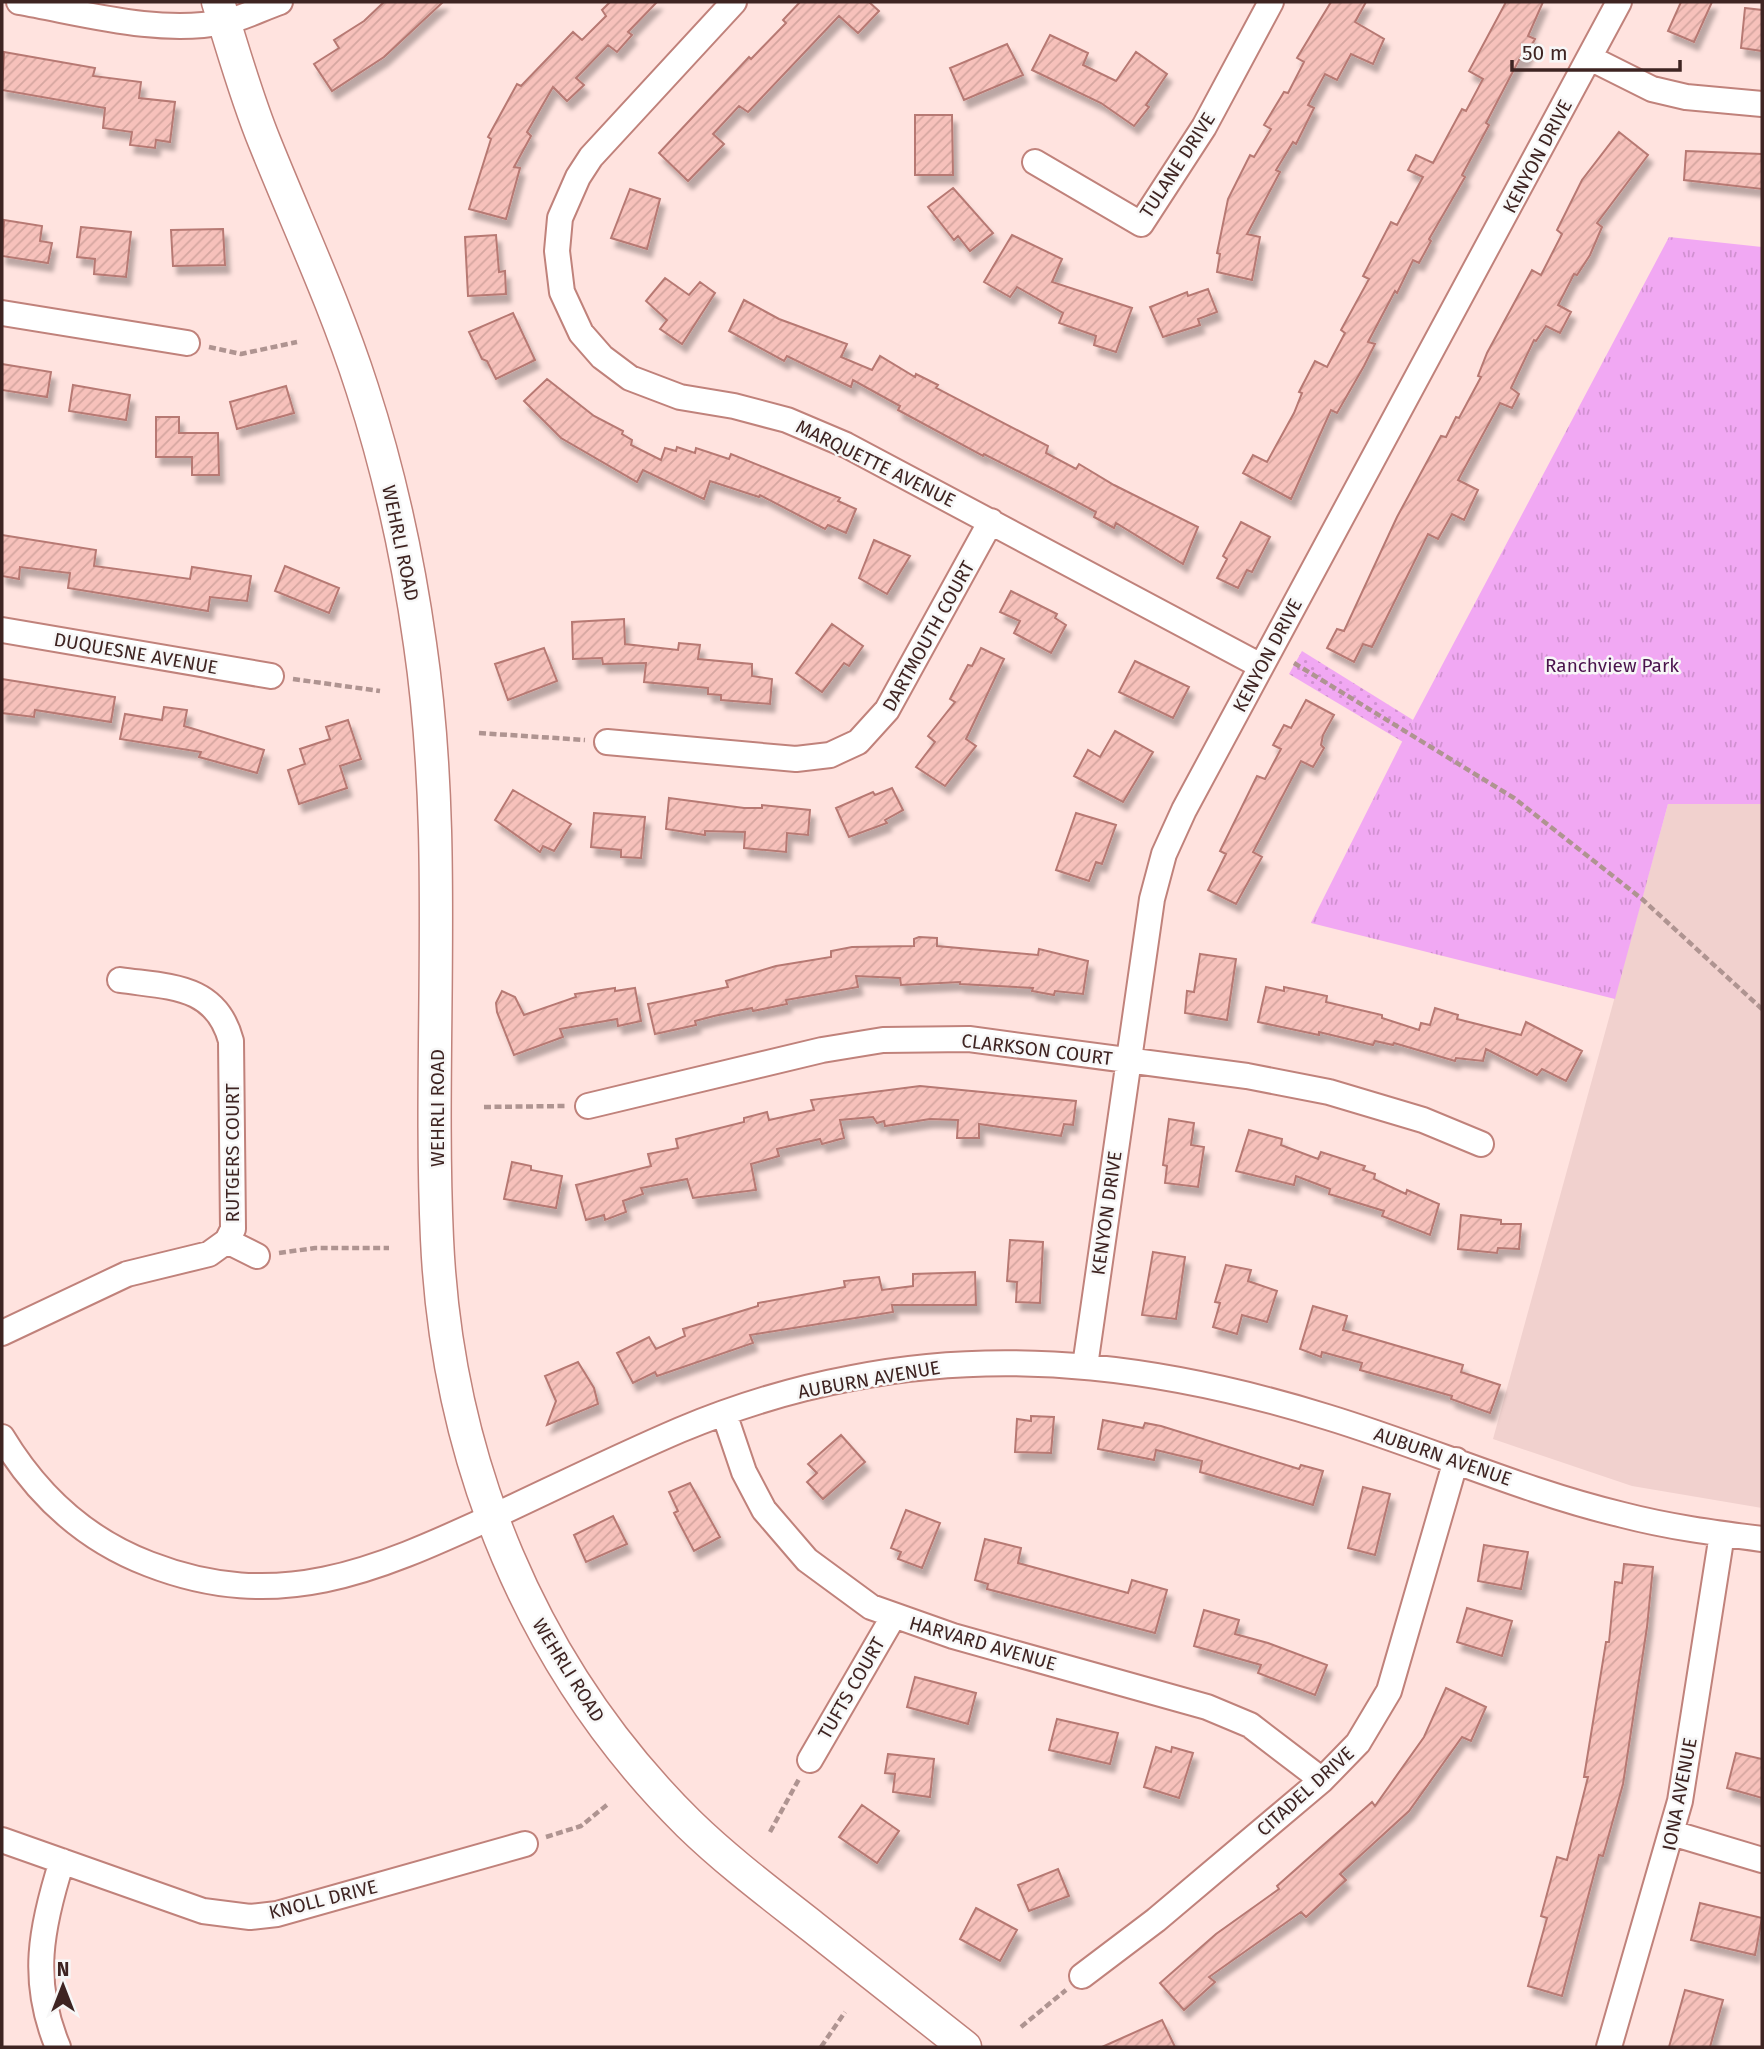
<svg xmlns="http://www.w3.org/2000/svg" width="1764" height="2049" viewBox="0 0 1764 2049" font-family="'Fira Sans',sans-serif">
<defs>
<pattern id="grass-dots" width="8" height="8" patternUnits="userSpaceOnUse" patternTransform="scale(1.75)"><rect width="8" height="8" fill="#f1a8f3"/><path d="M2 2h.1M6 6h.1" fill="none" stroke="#d090d0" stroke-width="1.8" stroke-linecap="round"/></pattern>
<pattern id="park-tufts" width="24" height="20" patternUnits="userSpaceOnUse" patternTransform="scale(1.75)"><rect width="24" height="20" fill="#f1a8f3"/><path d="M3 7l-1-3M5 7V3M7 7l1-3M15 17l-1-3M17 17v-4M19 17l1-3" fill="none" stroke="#d090d0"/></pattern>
<pattern id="building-hatch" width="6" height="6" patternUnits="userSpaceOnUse" patternTransform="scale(1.75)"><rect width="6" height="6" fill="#f7c1bb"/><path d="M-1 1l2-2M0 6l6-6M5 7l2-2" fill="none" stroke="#d5a6a0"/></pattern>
<filter id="shadow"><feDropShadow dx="4.5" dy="8" stdDeviation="2" flood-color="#0004"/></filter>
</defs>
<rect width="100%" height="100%" fill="#ffe3df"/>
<path fill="#f1d1ce" d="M 1668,804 L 1762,804 L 1762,1508 L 1632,1486 L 1493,1439 Z"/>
<path fill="url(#grass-dots)" d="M 1302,651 L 1413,720 L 1403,742 L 1289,674 Z"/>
<path fill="url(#park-tufts)" d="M 1669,237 L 1762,247 L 1762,804 L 1668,804 L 1615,999 L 1311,923 L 1413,720 Z"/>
<path fill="url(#building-hatch)" stroke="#b77973" stroke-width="2" filter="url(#shadow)" d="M 384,2 L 443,2 L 384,57 L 332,91 L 314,64 L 339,48 L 334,40 L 364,21 Z
M 610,2 L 657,2 L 628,32 L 632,35 L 617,52 L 608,45 L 576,78 L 584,85 L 567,101 L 553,87 L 527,132 L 531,136 L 514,167 L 520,168 L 506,219 L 469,209 L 491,139 L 488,137 L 517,84 L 521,86 L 573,32 L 582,40 L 606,16 L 602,10 Z
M 800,2 L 869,2 L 879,11 L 858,33 L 839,16 L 748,112 L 739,106 L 713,134 L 724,144 L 688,181 L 659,153 L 749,57 L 751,59 L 786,23 L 783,20 Z
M 1331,2 L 1366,2 L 1355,22 L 1384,39 L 1373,64 L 1351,54 L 1337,80 L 1325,74 L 1308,105 L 1314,108 L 1296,144 L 1293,142 L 1276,170 L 1280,172 L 1247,234 L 1260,237 L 1252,280 L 1217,272 L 1220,254 L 1217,253 L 1228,199 L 1250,155 L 1254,157 L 1271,129 L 1264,125 L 1284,92 L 1288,93 L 1304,62 L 1297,58 Z
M 1506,2 L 1543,2 L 1528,36 L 1535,39 L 1524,60 L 1520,58 L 1486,123 L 1489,125 L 1462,175 L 1465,177 L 1429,239 L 1431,241 L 1419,263 L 1413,260 L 1397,293 L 1395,291 L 1368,342 L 1375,344 L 1364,366 L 1337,413 L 1331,410 L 1291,499 L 1243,473 L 1253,455 L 1267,462 L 1294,413 L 1302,393 L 1299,392 L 1315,361 L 1327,367 L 1345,333 L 1341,330 L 1369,279 L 1363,276 L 1391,222 L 1397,225 L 1423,177 L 1408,170 L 1416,155 L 1433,163 L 1462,109 L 1466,111 L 1483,79 L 1469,71 Z
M 1681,2 L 1712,2 L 1694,42 L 1668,31 Z
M 1745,8 L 1762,10 L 1762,51 L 1741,48 Z
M 1050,35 L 1088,53 L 1083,65 L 1116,81 L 1136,52 L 1167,74 L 1146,105 L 1149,107 L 1134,126 L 1101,103 L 1032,70 Z
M 1007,44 L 1023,75 L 964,100 L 950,68 Z
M 4,52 L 95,68 L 93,76 L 141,82 L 139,98 L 175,102 L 170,142 L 156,140 L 155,148 L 130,145 L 132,132 L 103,128 L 105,108 L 2,90 Z
M 915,115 L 952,115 L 953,175 L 915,175 Z
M 1619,132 L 1648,155 L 1597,223 L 1602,227 L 1590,255 L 1577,275 L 1574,274 L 1558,305 L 1571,312 L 1560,333 L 1546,326 L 1536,341 L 1534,340 L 1511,388 L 1519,394 L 1512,408 L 1500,403 L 1458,480 L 1478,490 L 1464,520 L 1452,514 L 1438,539 L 1428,534 L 1372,647 L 1363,644 L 1354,662 L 1327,648 L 1337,629 L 1344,631 L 1397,517 L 1441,436 L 1446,437 L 1456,417 L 1459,418 L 1481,377 L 1478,376 L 1487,353 L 1532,270 L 1541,275 L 1562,234 L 1557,230 L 1582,180 Z
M 1686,151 L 1762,154 L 1762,189 L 1684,180 Z
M 953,188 L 993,233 L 970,251 L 958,236 L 954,240 L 928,207 Z
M 630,189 L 660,199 L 647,249 L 611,238 Z
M 4,220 L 42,226 L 40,241 L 52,243 L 48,263 L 2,256 Z
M 81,227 L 131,232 L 126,277 L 94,274 L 95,259 L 77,257 Z
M 223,229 L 225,265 L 173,266 L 171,230 Z
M 496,235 L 499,272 L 505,271 L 506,294 L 468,296 L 465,237 Z
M 1012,235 L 1062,259 L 1052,282 L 1132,308 L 1116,352 L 1094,345 L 1096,336 L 1059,323 L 1063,313 L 1017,287 L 1010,297 L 984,282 Z
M 665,278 L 689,295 L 700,282 L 715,293 L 682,344 L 660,329 L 667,320 L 646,301 Z
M 1208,289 L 1217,312 L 1198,319 L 1200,325 L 1163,337 L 1150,307 L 1187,292 L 1188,296 Z
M 744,300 L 779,319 L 847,344 L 841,357 L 872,370 L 880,356 L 915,377 L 916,374 L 938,385 L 936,388 L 1048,446 L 1046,453 L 1076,469 L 1079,464 L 1114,485 L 1198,527 L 1183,564 L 1116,523 L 1114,528 L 1094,517 L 1096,512 L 1051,488 L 984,454 L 983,456 L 898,410 L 900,406 L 853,380 L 851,387 L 787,356 L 784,361 L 729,331 Z
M 513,313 L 535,360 L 496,379 L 487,361 L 482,359 L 469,332 Z
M 2,364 L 51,372 L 47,397 L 2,390 Z
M 547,379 L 594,416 L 623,431 L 622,434 L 632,440 L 631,445 L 661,460 L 665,448 L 676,451 L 677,447 L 695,453 L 696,448 L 729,459 L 731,454 L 840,498 L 838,501 L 856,509 L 846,533 L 828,525 L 825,529 L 760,495 L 759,497 L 710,481 L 704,499 L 643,470 L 637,482 L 561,438 L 524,401 Z
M 73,385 L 130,395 L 126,420 L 69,411 Z
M 286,386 L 294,413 L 237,429 L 230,402 Z
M 156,417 L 179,417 L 179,433 L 218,433 L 219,475 L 192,475 L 192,457 L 156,457 Z
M 1241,522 L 1270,537 L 1252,572 L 1247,570 L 1238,588 L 1217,578 L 1227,559 L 1223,556 Z
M 2,535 L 96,550 L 94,566 L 190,579 L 192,567 L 251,576 L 247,601 L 210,597 L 208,611 L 68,588 L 70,573 L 20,567 L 19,579 L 2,576 Z
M 874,540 L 910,556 L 887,594 L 859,578 Z
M 285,566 L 339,588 L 329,613 L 275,591 Z
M 1011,591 L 1057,614 L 1055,618 L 1066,625 L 1051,653 L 1014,633 L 1020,621 L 1000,612 Z
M 624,619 L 625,644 L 678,650 L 679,643 L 700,645 L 698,659 L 752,664 L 752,676 L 772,679 L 770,704 L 721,700 L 721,695 L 708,694 L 708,688 L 644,682 L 646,663 L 603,664 L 602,658 L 573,659 L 572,622 Z
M 832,624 L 863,646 L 849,666 L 844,663 L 822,692 L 796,673 Z
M 544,648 L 557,681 L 508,700 L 495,664 Z
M 981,648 L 1004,659 L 966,739 L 976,746 L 945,786 L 916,767 L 935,742 L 928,736 L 955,702 L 950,699 L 968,665 L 972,666 Z
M 1135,661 L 1189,687 L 1173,718 L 1119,692 Z
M 2,679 L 115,697 L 111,722 L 35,710 L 34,717 L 2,713 Z
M 1306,700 L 1334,715 L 1323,735 L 1321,745 L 1324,748 L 1313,767 L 1301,761 L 1253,852 L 1262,857 L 1236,904 L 1208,890 L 1226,854 L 1220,851 L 1257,776 L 1265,779 L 1281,749 L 1273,745 L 1284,725 L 1291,728 Z
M 164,707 L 187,710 L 184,726 L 264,750 L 257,773 L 199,757 L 201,752 L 120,739 L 125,714 L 162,720 Z
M 348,720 L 361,759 L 340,766 L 347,788 L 299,804 L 288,770 L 305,764 L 300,749 L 330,739 L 326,727 Z
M 1115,731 L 1153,752 L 1123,802 L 1074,776 L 1088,750 L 1100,757 Z
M 892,788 L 903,810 L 885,820 L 887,823 L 849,837 L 836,808 L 873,792 L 875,795 Z
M 513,790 L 571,824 L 554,851 L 543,846 L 540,852 L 495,820 Z
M 669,798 L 744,808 L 762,808 L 762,805 L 810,810 L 808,835 L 787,833 L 786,852 L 744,848 L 745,832 L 705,831 L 705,835 L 666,829 Z
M 594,813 L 645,817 L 641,858 L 621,857 L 621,850 L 591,847 Z
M 1076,813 L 1116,825 L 1102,864 L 1096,862 L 1089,881 L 1056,870 Z
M 919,937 L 937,938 L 937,946 L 1038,955 L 1039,949 L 1088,961 L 1083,994 L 1055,991 L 1054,995 L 1032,991 L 1033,988 L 960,984 L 960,982 L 901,985 L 900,978 L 856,976 L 858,987 L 786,1000 L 787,1004 L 753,1011 L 752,1008 L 714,1016 L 695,1021 L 696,1025 L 655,1034 L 648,1004 L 728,987 L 726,981 L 776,966 L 831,957 L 831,951 L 852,947 L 914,946 L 914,939 Z
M 1200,954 L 1236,959 L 1227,1020 L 1185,1013 L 1187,991 L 1194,992 Z
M 1266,987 L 1284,991 L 1284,987 L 1327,996 L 1326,1002 L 1382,1015 L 1382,1018 L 1419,1030 L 1421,1023 L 1430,1025 L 1435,1008 L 1458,1015 L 1457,1019 L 1521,1035 L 1526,1022 L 1582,1051 L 1566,1081 L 1542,1069 L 1537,1075 L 1486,1049 L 1483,1061 L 1456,1058 L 1455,1061 L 1394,1043 L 1393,1045 L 1375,1041 L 1373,1045 L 1319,1032 L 1319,1035 L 1258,1022 Z
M 615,988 L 615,991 L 635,988 L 641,1021 L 618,1026 L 617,1019 L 560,1029 L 563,1037 L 514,1055 L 497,1012 L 496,1003 L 502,991 L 515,997 L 524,1015 L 576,997 L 575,994 Z
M 920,1086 L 1076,1101 L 1073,1125 L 1064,1124 L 1061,1136 L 979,1124 L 979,1138 L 957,1138 L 958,1120 L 930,1119 L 885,1126 L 884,1121 L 877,1123 L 873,1117 L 840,1120 L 844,1138 L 822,1144 L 820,1139 L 777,1149 L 779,1156 L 751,1164 L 756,1190 L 693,1198 L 687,1179 L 641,1188 L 643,1194 L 623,1201 L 626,1212 L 605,1220 L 604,1215 L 586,1220 L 576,1185 L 651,1166 L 648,1154 L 678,1148 L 676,1139 L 744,1122 L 744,1118 L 767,1112 L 769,1120 L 814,1110 L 811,1100 Z
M 1169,1119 L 1194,1123 L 1191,1145 L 1204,1147 L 1198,1187 L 1165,1183 L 1167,1166 L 1163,1165 Z
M 1249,1130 L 1282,1139 L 1281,1145 L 1318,1159 L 1321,1152 L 1365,1166 L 1363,1170 L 1375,1174 L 1374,1179 L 1406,1194 L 1407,1190 L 1439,1204 L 1430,1235 L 1382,1216 L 1384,1211 L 1329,1194 L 1330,1189 L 1296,1176 L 1294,1185 L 1236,1171 Z
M 512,1162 L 531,1166 L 531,1170 L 562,1176 L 556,1208 L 504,1199 Z
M 1461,1215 L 1501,1220 L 1501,1224 L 1521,1224 L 1519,1249 L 1498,1248 L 1497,1253 L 1458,1249 Z
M 1010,1240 L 1043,1242 L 1040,1303 L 1016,1302 L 1017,1282 L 1007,1281 Z
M 1153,1252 L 1185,1257 L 1176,1319 L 1142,1315 Z
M 1226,1265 L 1251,1270 L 1248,1281 L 1277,1291 L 1267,1322 L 1242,1315 L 1237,1334 L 1213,1327 L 1220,1303 L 1215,1302 Z
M 975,1272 L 976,1305 L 892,1305 L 893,1312 L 750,1335 L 753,1343 L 657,1376 L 655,1372 L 633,1383 L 617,1353 L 649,1337 L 656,1349 L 685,1336 L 683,1329 L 758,1306 L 758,1303 L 845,1287 L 844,1281 L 879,1277 L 882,1290 L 913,1286 L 913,1274 Z
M 1313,1306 L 1347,1316 L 1343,1330 L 1463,1365 L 1461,1372 L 1500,1385 L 1490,1413 L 1451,1399 L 1452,1396 L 1360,1370 L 1362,1363 L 1322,1352 L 1321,1357 L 1300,1349 Z
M 578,1362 L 594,1388 L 598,1404 L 547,1425 L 556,1401 L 545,1376 Z
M 1031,1416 L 1054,1417 L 1051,1453 L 1015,1452 L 1017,1419 L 1031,1421 Z
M 1103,1420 L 1143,1428 L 1145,1423 L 1161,1426 L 1299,1469 L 1301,1465 L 1323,1471 L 1313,1505 L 1200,1472 L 1202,1461 L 1156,1450 L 1154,1460 L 1098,1449 Z
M 841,1435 L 865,1462 L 823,1499 L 807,1482 L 817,1473 L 808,1464 Z
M 690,1483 L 720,1537 L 694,1551 L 674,1513 L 678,1511 L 669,1492 Z
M 1363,1487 L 1390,1494 L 1375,1555 L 1348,1548 Z
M 906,1510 L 940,1523 L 922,1568 L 898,1559 L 901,1552 L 891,1548 Z
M 613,1516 L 627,1544 L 586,1562 L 574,1535 Z
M 985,1539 L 1021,1548 L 1018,1563 L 1128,1593 L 1132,1580 L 1167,1590 L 1155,1633 L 987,1589 L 988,1584 L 975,1580 Z
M 1484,1545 L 1528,1552 L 1521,1589 L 1478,1581 Z
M 1624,1564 L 1653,1567 L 1647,1627 L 1623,1784 L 1603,1856 L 1599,1855 L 1562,1996 L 1528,1986 L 1547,1918 L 1541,1916 L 1557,1857 L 1567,1860 L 1588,1777 L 1584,1777 L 1606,1642 L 1609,1642 L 1615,1582 L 1622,1583 Z
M 1467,1608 L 1512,1621 L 1502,1656 L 1457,1642 Z
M 1204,1610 L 1239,1620 L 1235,1634 L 1268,1643 L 1327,1665 L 1315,1695 L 1258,1673 L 1261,1665 L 1194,1646 Z
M 915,1677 L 976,1693 L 968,1724 L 907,1707 Z
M 1446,1688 L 1486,1707 L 1471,1741 L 1462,1737 L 1409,1811 L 1340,1874 L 1346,1880 L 1306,1917 L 1301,1912 L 1209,1977 L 1215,1982 L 1184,2010 L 1160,1983 L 1216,1934 L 1279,1889 L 1277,1886 L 1372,1802 L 1375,1806 L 1424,1737 Z
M 1057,1719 L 1118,1733 L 1110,1764 L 1049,1750 Z
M 1156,1747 L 1171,1752 L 1172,1747 L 1193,1753 L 1179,1798 L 1144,1787 Z
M 1736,1753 L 1762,1759 L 1762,1798 L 1727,1788 Z
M 888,1754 L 934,1759 L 930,1797 L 893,1792 L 895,1774 L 885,1773 Z
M 862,1805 L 899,1831 L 877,1863 L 839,1837 Z
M 1058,1869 L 1069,1896 L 1029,1911 L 1018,1885 Z
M 1700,1903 L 1762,1918 L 1755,1955 L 1691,1940 Z
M 976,1908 L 1017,1930 L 1000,1961 L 960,1939 Z
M 1685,1990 L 1723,2000 L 1710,2047 L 1669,2047 Z
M 1162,2020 L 1175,2047 L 1102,2047 Z"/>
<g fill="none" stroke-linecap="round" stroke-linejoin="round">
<g stroke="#c0827b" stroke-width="28">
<path id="minor" d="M 19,2 C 83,13 158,35 224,22 C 242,19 262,8 280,2
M 734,2 L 591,157 L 578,177 L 560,218 L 557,251 L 562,292 L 581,333 L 602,357 L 630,378 L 680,397 L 734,406 L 787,420 L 846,445 L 1261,666
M 1590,58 L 1652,89 L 1686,97 L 1762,104
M 1035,162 L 1141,224 L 1204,127 L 1271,2
M 2,313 L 187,343
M 2,630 L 271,676
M 607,742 L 796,759 L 830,755 L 858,742 L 887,710 L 991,521
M 588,1106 L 822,1050 L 883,1040 L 969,1039 L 1247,1076 L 1329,1092 L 1423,1120 L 1481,1144
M 227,1241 L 257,1256
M 2,1333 L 127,1274 L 209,1254 L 227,1241 L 233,1229 L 231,1041 C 216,984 168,987 120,980
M 1085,1366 L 1152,899 L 1164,854 L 1184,810 L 1619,2
M 724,1413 L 744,1472 L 764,1510 L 807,1560 L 871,1607 L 953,1636 L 1207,1707 L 1250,1725 L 1322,1780
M 2,1437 C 37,1495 86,1540 149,1564 C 278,1614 374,1571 492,1517 C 554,1488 617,1457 680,1430 C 735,1407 793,1389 852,1378 C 1013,1346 1172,1369 1327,1417 C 1426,1447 1522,1491 1623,1515 C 1669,1527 1715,1533 1762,1539
M 810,1760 L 893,1617
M 1672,1833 L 1762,1860
M 2,1840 L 203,1911 L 250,1917 L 277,1914 L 525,1844
M 1082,1976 L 1156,1920 L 1322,1780 L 1358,1743 L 1389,1691 L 1456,1460
M 58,2047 C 30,1981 41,1927 62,1861
M 1609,2047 L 1680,1801 L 1722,1534"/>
</g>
<g stroke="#c0827b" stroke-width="35">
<path id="tertiary" d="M 218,2 C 233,49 246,97 265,143 C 298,225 335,304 362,388 C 389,471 408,558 420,644 C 449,842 428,1041 437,1239 C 447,1460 531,1668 689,1824 C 727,1861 771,1894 813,1927 C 864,1967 914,2007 965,2047"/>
</g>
<path stroke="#af9491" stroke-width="4.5" stroke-dasharray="7 3.5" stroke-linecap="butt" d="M 209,347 L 241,354 L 297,342
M 1294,663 L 1514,798 L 1642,899 L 1762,1009
M 293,679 L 380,691
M 479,733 L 585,740
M 484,1107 L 567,1106
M 279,1253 L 315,1248 L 389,1248
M 770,1832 L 799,1779
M 546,1837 L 581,1826 L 608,1804
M 1021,2027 L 1066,1990
M 821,2047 L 845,2012"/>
<use href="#minor" stroke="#fff" stroke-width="24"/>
<use href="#tertiary" stroke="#fff" stroke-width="32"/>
</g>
<g text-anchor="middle" stroke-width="5" stroke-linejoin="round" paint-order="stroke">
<g font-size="19" fill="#3e2422" stroke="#f7f7f7">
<text transform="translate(1537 156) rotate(-62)" y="7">KENYON DRIVE</text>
<text transform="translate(1177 165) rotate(-57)" y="7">TULANE DRIVE</text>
<text transform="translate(876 463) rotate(26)" y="7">MARQUETTE AVENUE</text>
<text transform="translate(401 543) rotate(78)" y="7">WEHRLI ROAD</text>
<text transform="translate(928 636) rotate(-61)" y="7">DARTMOUTH COURT</text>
<text transform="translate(136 653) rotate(10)" y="7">DUQUESNE AVENUE</text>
<text transform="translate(1267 655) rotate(-62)" y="7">KENYON DRIVE</text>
<text transform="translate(1037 1049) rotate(7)" y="7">CLARKSON COURT</text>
<text transform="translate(437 1108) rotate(-90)" y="7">WEHRLI ROAD</text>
<text transform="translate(232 1153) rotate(-90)" y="7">RUTGERS COURT</text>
<text transform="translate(1106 1213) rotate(-82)" y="7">KENYON DRIVE</text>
<text transform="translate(869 1379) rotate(-10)" y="7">AUBURN AVENUE</text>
<text transform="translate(1443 1456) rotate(19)" y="7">AUBURN AVENUE</text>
<text transform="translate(983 1643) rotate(16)" y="7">HARVARD AVENUE</text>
<text transform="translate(569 1670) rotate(58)" y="7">WEHRLI ROAD</text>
<text transform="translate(851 1688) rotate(-60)" y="7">TUFTS COURT</text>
<text transform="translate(1305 1791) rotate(-42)" y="7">CITADEL DRIVE</text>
<text transform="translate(1679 1794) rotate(-79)" y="7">IONA AVENUE</text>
<text transform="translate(323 1899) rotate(-14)" y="7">KNOLL DRIVE</text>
</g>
<g font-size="19" fill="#4a134d" stroke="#f7f7f7">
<text x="1612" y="672">Ranchview Park</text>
</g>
</g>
<rect width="1764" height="2049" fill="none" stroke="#3e2422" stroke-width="7"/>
<g transform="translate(63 1986)" stroke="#f7f7f7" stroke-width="5" paint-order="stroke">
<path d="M0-5L12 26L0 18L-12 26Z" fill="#3e2422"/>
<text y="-10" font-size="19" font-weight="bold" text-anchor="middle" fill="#3e2422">N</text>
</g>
<path d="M1512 60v10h168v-10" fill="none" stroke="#3e2422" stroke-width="3.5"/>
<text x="1522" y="60" font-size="21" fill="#3e2422" stroke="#f7f7f7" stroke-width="5" paint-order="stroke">50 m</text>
</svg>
